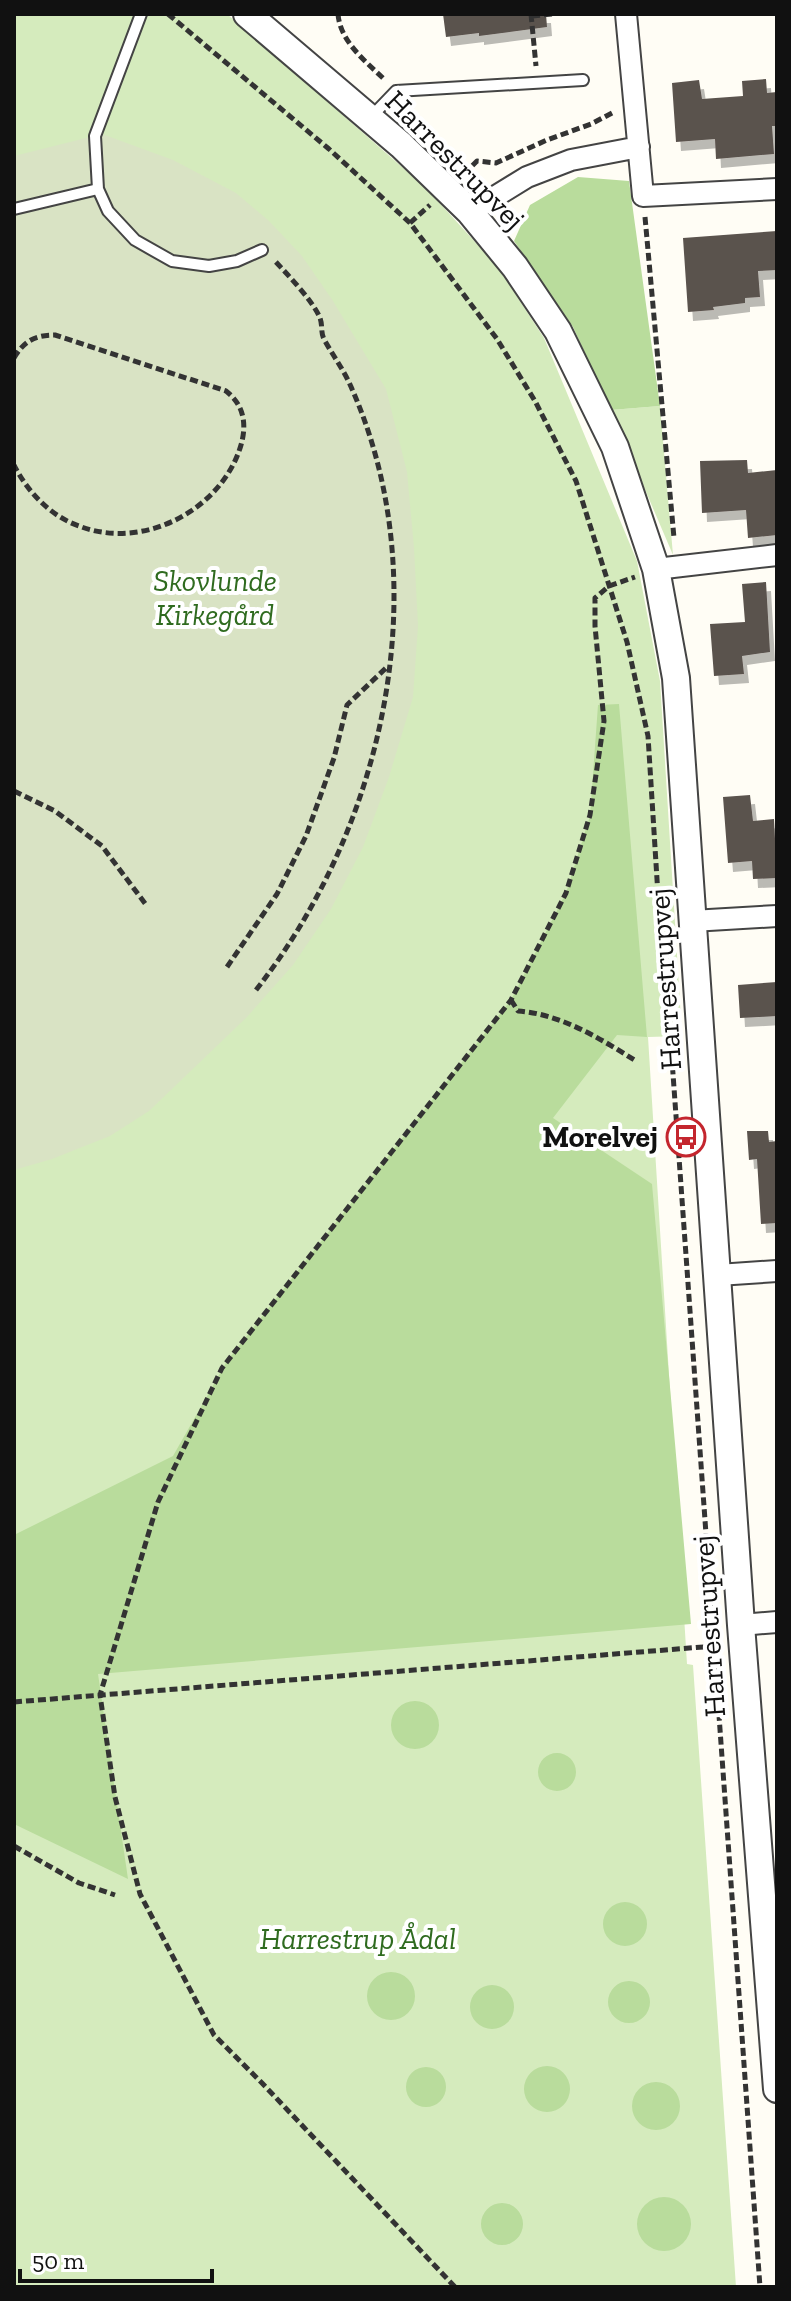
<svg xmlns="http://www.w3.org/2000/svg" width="791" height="2301" viewBox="0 0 791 2301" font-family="'Zilla Slab',serif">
<defs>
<filter id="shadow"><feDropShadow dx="5" dy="9" stdDeviation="0" flood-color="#0004"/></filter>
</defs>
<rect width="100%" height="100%" fill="#fffdf5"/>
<path fill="#d5ebbd" d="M 14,14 L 227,14 L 425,187 L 498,267 L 544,338 L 637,561 L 660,681 L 682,1036 L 648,1037 L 687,1664 L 693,1665 L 736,2287 L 14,2287 Z
M 660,406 L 673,555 L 611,410 Z"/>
<path fill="#b9dc9c" d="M 578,177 L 629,181 L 660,406 L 611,410 L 573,327 L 514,241 L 530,205 Z
M 619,704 L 647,1037 L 617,1035 L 553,1118 L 652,1184 L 691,1624 L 98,1674 L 128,1879 L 14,1824 L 14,1535 L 173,1456 L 227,1361 L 511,1000 L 566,893 L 590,816 L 598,705 Z
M391 1725a24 24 0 1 1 48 0a24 24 0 1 1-48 0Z
M538 1772a19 19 0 1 1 38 0a19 19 0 1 1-38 0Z
M603 1924a22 22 0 1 1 44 0a22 22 0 1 1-44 0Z
M367 1996a24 24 0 1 1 48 0a24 24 0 1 1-48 0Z
M608 2002a21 21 0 1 1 42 0a21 21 0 1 1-42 0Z
M470 2007a22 22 0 1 1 44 0a22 22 0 1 1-44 0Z
M524 2089a23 23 0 1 1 46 0a23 23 0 1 1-46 0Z
M406 2087a20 20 0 1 1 40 0a20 20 0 1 1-40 0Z
M632 2106a24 24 0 1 1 48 0a24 24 0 1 1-48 0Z
M637 2224a27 27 0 1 1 54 0a27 27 0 1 1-54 0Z
M481 2224a21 21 0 1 1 42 0a21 21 0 1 1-42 0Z"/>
<path fill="#d9e3c4" d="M 102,134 L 173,160 L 236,193 L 269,221 L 302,256 L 333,301 L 386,389 L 407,472 L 414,548 L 418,626 L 413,697 L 389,777 L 363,847 L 331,909 L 293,965 L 247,1017 L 149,1111 L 110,1136 L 52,1159 L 14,1170 L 14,156 Z"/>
<path fill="#5a524d" filter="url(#shadow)" d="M 443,14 L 546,14 L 547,27 L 479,36 L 479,33 L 446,37 Z
M 766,79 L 767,93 L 777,92 L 777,126 L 772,126 L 774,154 L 716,159 L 715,139 L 676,142 L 672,83 L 699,80 L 702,99 L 743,96 L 742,81 Z
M 777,231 L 777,270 L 758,271 L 760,297 L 745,298 L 745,303 L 713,307 L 714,310 L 688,312 L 683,238 Z
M 747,460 L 748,473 L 777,470 L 777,535 L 748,538 L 746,510 L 702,513 L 700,461 Z
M 766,582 L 770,652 L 742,656 L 744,674 L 714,676 L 710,624 L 745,622 L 742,584 Z
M 750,795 L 753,821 L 774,819 L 777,878 L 753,879 L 752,861 L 728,863 L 723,797 Z
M 777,982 L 777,1016 L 740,1018 L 738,985 Z
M 747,1131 L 768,1131 L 769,1142 L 777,1141 L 777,1223 L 761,1224 L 757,1159 L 749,1160 Z"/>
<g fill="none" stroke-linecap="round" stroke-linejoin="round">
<g stroke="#444" stroke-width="14">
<path id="service" d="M 141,14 L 95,136 L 98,189 L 108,211 L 135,240 L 172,261 L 209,266 L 237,261 L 262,250
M 371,117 L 396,91 L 583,80
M 14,209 L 98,189"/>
</g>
<g stroke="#444" stroke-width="24">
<path id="minor" d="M 626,14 L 643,196 L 777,189
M 470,212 L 527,177 L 571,160 L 639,147
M 656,569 L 777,555
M 692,921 L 777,916
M 718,1275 L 777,1271
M 741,1625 L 777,1622"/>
</g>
<g stroke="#444" stroke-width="30">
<path id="tertiary" d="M 247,14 L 401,145 L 470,212 L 515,267 L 558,331 L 615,447 L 656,569 L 676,678 L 741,1625 L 777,2089"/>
</g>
<path stroke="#333" stroke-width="5" stroke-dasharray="8 4" stroke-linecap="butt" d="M 168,14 L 329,149 L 410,223 L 497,339 L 535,401 L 576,481 L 627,642 L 648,736 L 660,927 L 671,1046 L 760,2287
M 338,14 C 340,41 365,61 384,79
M 531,14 L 536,66
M 532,16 L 552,14
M 464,174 L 477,161 L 496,163 L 547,140 L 591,124 L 614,112
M 645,217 L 674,538
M 410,223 L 430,205
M 14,358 C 24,341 35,335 55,335 L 226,391 C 244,405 247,424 241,445 C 222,510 143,551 79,526 C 50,516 27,491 14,465
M 14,791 L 55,811 L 102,846 L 147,906
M 227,967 L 277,894 L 306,836 L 334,758 L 347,705 L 388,666
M 256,990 C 385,826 438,584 352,389 C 345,372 334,357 325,341 C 320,333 323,326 320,318 C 313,301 288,275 275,261
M 511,1000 L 518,1011 C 561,1014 601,1039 636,1061
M 14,1702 L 715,1646
M 14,1846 L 79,1883 L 115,1895
M 455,2287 L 262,2083 L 214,2035 L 140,1894 L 115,1797 L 100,1695 L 158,1502 L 222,1368 L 511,1000 L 566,893 L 590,815 L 604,721 L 595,626 L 595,598 L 609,586 L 635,577"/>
<use href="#service" stroke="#fff" stroke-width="10"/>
<use href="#minor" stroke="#fff" stroke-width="20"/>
<use href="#tertiary" stroke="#fff" stroke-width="26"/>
</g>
<defs>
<g id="bus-ring" transform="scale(2)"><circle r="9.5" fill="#fff" stroke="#c4262e" stroke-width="1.5"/><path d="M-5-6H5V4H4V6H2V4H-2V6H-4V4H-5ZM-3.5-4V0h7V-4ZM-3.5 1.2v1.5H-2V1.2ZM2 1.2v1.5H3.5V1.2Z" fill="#c4262e"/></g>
</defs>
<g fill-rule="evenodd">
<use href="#bus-ring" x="686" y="1137"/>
</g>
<g text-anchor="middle" stroke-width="8" stroke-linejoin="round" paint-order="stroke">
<g font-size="30" fill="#111" stroke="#fff">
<text transform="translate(455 160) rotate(45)" y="10">Harrestrupvej</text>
<text transform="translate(665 979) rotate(-94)" y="10">Harrestrupvej</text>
<text transform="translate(709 1626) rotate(-94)" y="10">Harrestrupvej</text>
</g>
<g font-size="30" font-style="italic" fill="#2f6b1f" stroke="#fff">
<text x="215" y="591">Skovlunde<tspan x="215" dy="34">Kirkegård</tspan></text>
<text x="358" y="1949">Harrestrup Ådal</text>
</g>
<g font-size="30" font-weight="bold" fill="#111" stroke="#fff" text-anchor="end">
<text x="658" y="1147">Morelvej</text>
</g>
</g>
<rect width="791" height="2301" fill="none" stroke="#111111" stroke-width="32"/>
<path d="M20 2269v12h192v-12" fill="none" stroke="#111111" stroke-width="4"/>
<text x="32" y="2269" font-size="24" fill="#111111" stroke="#ffffff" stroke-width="6" paint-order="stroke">50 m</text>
</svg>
